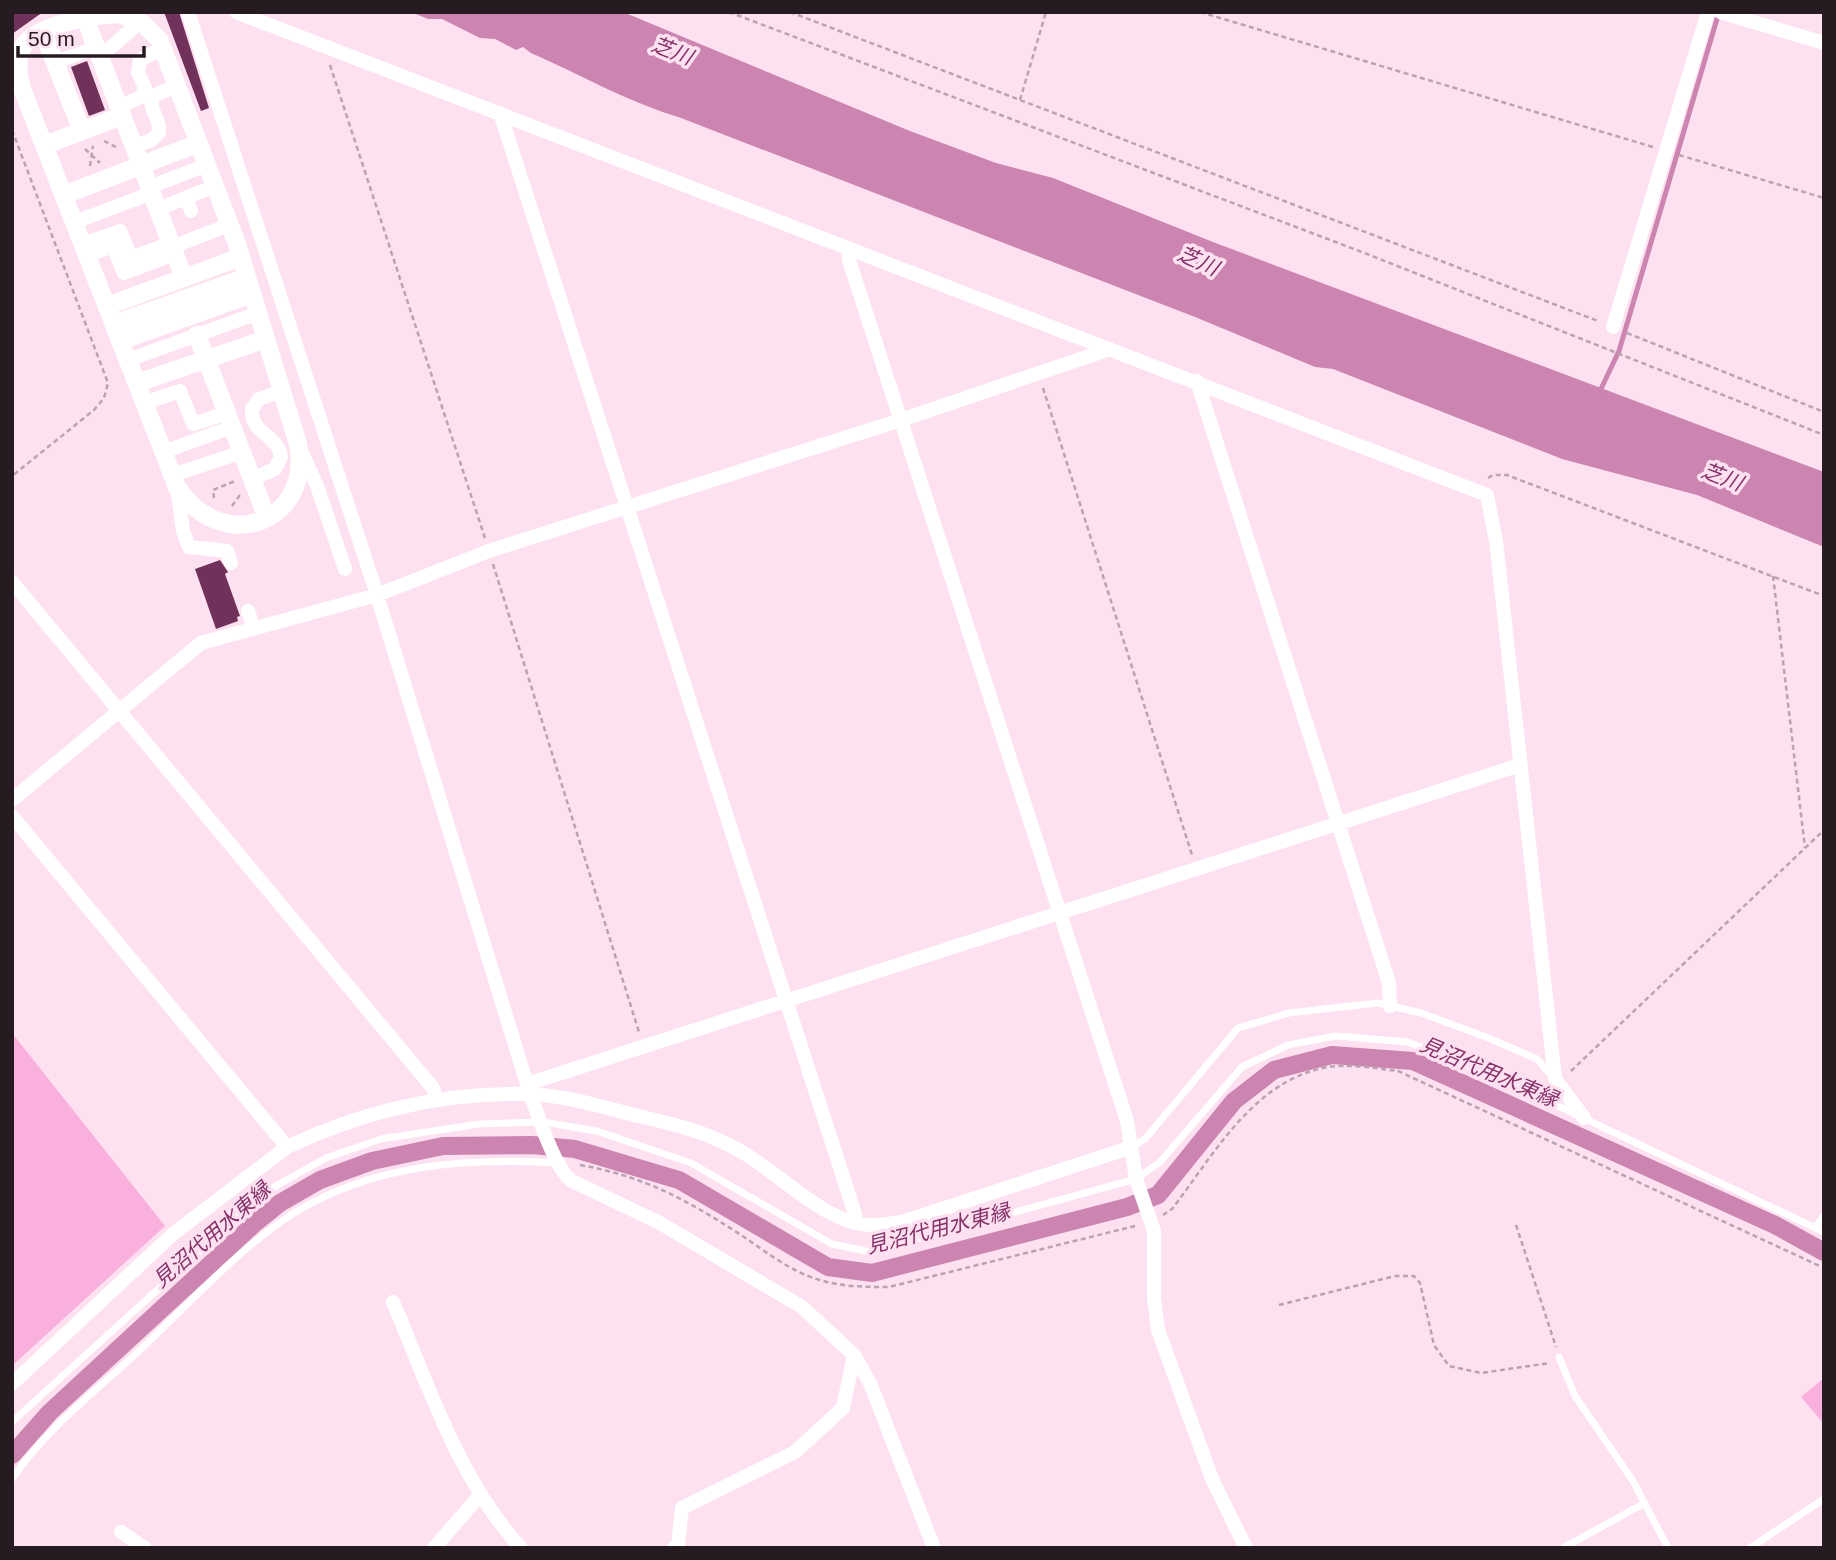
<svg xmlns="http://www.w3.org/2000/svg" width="1836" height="1560" viewBox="0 0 1836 1560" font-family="Helvetica,'Noto Sans JP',sans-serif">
<rect width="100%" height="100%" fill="#fde1f1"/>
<path fill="#f9b0dc" d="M 12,1033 L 165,1226 L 12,1366 Z
M 1824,1378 L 1824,1424 L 1801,1397 Z"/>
<path fill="#cc85b0" d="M 411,12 L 623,12 L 910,131 L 996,163 L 1053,178 L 1213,242 L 1824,472 L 1824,547 L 1697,495 L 1562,459 L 1333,369 L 1315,367 L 1195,317 L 681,118 C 630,103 581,75 531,53 L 523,47 L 516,50 L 495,39 L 480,38 L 442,19 L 428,19 Z"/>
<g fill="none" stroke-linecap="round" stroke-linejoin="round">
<path stroke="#cc85b0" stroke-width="5" d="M 1599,393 L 1619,351 L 1719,12"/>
<path stroke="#cc85b0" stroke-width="18" d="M 12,1455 L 50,1412 L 255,1223 L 280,1203 L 320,1180 L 372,1161 L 443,1146 L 532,1145 L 575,1149 L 679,1180 L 828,1267 L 872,1273 L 1127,1207 L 1158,1195 L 1234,1101 L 1274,1070 L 1332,1055 L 1413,1061 L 1775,1225 L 1824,1252"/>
</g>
<path fill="#70315a" d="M 12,12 L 43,12 L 12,34 Z
M 164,12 L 179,12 L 209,108 L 201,111 Z
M 87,61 L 105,110 L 89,116 L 71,67 Z
M 220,560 L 228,572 L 225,574 L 240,616 L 237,617 L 238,621 L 216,629 L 195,569 Z"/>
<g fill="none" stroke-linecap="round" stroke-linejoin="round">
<path stroke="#baa3b0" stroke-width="2.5" stroke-dasharray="5 3.5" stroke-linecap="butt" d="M 729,12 L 1362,252 L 1824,435
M 790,12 L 1598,321
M 1200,12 L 1653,147
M 330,65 L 485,538
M 1020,100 L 1046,12
M 12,130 L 108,383 L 104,398 L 94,410 L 12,476
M 104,141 L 116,147
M 85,149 L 100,163
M 1679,155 L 1824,198
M 90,166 L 93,146
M 1627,333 L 1824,412
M 1043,388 L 1192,855
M 1488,478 L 1493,475 L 1507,475 L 1824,596
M 214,498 L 213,490 L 235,481
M 232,506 L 240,495
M 493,564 L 639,1032
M 1773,576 L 1805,848
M 1571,1071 L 1824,830
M 580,1165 C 644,1176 687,1200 741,1235 C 765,1251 791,1272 820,1280 C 842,1287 866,1287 889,1287 L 1135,1226
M 1163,1215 L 1172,1209 C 1213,1156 1252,1083 1323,1068 C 1347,1063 1374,1068 1398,1071 L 1824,1268
M 1516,1225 L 1556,1347
M 1279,1305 L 1395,1276 L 1414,1276 L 1420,1283 L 1434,1345 L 1449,1366 L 1481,1373 L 1550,1363"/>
<path stroke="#fff" stroke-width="7" d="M 1132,1147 L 1145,1139 L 1238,1028 L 1289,1013 L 1378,1003 L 1421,1013 L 1486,1037 L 1537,1059 L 1552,1076
M 1815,1228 L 1824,1215
M 1559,1357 L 1575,1396 L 1633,1481 L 1668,1548
M 12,1422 L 265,1192 L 326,1158 L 381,1139 L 479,1124 L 543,1122 L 597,1131 L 691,1163 L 832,1244 L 870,1252 L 1136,1179 L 1160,1162 L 1242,1067 L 1288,1045 L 1336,1036 L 1408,1042 L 1501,1079 L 1824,1232
M 12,1479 C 45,1430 96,1391 139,1351 C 187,1306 239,1248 294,1213 C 374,1164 464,1158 556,1163
M 1563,1548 L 1645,1503
M 1750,1548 L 1824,1499"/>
<path stroke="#fff" stroke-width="14" d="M 188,12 L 377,595 L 527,1084 C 534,1105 555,1171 572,1181 L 660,1223 L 802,1307 L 854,1355 L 870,1383 L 934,1548
M 236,12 L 1487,495 L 1496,541 L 1555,1079 L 1584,1118
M 1720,12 L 1824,43
M 100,57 L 140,22
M 55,62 L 96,48
M 119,107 L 141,97 L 145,88 L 138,72 L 140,60 L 163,48
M 500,113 L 855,1214 L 854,1222
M 133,146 L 150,141 L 159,133 C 161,120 151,113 151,100 L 155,95 L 177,86
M 149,187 L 207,165
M 186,198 L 191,211
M 158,209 L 215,186
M 75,222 L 152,193
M 83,244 L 120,231 L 131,258 L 171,243
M 172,247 L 229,225
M 848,248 L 849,260 L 1127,1121 L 1136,1179 L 1154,1231 L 1154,1298 L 1158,1330 L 1212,1479 L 1246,1548
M 88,255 L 113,246 L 124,273 L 175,254
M 1613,327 L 1708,12
M 128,360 L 258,313
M 1197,381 L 1389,983 L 1390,1006
M 144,403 L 180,391 L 193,424 L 227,413
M 300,448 L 317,486 L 345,569
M 163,452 L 232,427
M 173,475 L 242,452
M 252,479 L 275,469 L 281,457 C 278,434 250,434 252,409 L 259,399 L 282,391
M 177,487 L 183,531 L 189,547 L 227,551 L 231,563
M 12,582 L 433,1088 L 437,1099
M 248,611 L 254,629
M 12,800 L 201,643 L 377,595 L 489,551 L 901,420 L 1110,349
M 12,816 L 287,1147 C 363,1111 444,1092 528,1094 C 563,1095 603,1107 638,1116 C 674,1124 710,1133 742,1152 C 779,1173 826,1224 870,1225 C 881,1225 892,1223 902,1222 L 1132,1147
M 527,1084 L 1520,765
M 393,1302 C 428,1384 459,1481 521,1548
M 12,1384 L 173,1234 L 287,1147
M 121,1532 L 145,1548
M 434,1548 L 481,1494
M 674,1548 L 678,1545 L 682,1508 L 795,1452 L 843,1408 L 854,1355"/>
<path stroke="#fff" stroke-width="18" d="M 119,14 L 142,23 L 159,39 L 237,244 L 298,444 C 313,522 223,557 177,487 L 21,86 C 19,73 16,60 22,48 C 35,24 94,15 119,14 Z
M 85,18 L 184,278
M 43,32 L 82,131
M 45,145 L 122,116
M 64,195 L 199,143
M 107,306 L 241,257
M 114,324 L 247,277
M 197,335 L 267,518
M 120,341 L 252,294
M 137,383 L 266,339"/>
</g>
<g text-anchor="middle" stroke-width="7" stroke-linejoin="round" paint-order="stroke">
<g font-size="21" font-style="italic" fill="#863269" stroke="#fde1f1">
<text transform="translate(672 51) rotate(21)" y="7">芝川</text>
<text transform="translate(1198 261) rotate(24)" y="7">芝川</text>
<text transform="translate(1722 477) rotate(21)" y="7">芝川</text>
<text transform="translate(1489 1072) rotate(23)" y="7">見沼代用水東縁</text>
<text transform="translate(938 1229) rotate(-14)" y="7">見沼代用水東縁</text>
<text transform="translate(212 1235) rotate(-41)" y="7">見沼代用水東縁</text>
</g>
</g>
<rect width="1836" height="1560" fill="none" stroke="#271b22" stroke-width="28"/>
<path d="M18 46v10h126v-10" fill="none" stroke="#271b22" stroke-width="3.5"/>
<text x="28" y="46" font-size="21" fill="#271b22" stroke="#fde1f1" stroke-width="5" paint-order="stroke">50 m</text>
</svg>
